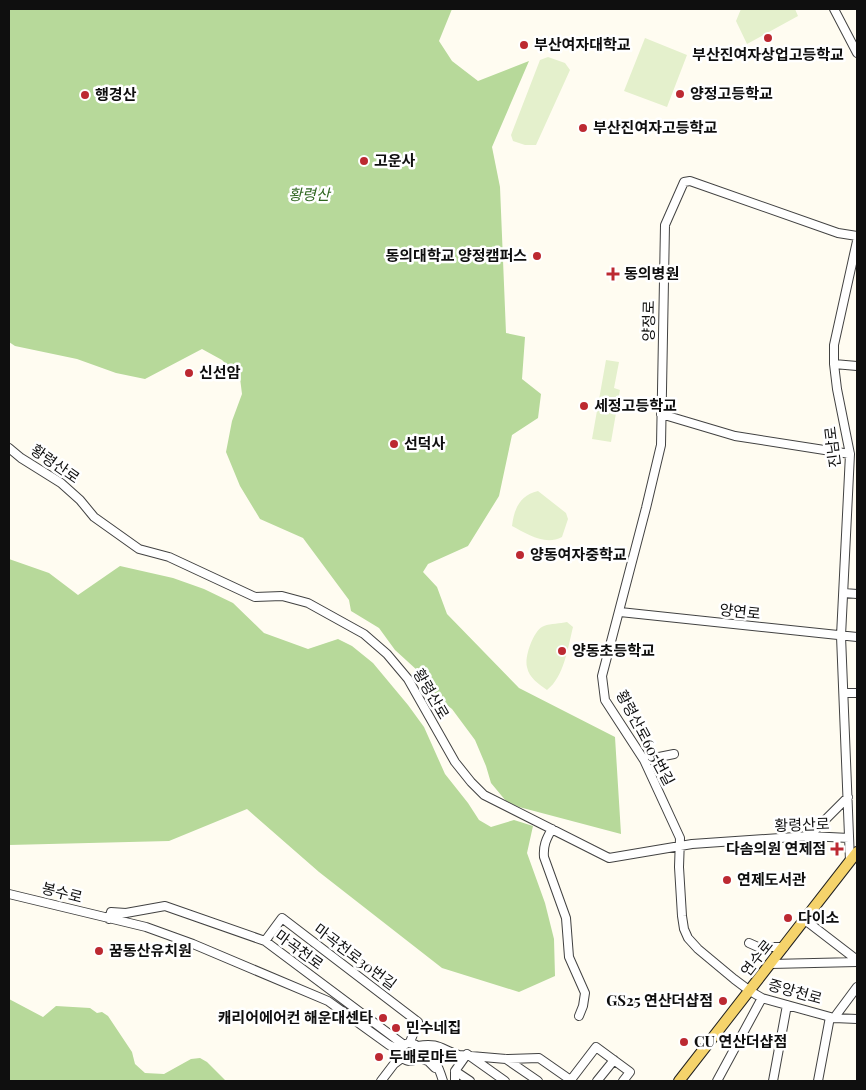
<svg xmlns="http://www.w3.org/2000/svg" width="866" height="1090" viewBox="0 0 866 1090" font-family="'Playfair Display','Noto Sans KR',serif">
<rect width="100%" height="100%" fill="#fffcf1"/>
<path fill="#b7d99a" d="M 9,9 L 452,9 L 439,41 L 452,61 L 478,81 L 529,61 L 492,147 L 500,187 L 506,333 L 525,337 L 522,379 L 541,394 L 538,418 L 512,435 L 499,496 L 468,546 L 428,564 L 423,572 L 437,587 L 447,614 L 519,688 L 615,737 L 621,834 L 519,807 L 506,801 L 491,783 L 486,766 L 475,740 L 452,709 L 437,697 L 418,671 L 395,650 L 379,628 L 351,611 L 349,600 L 303,538 L 260,519 L 240,486 L 226,452 L 232,421 L 242,394 L 240,378 L 222,360 L 202,349 L 145,379 L 116,373 L 77,359 L 15,346 L 9,342 Z
M 9,559 L 49,573 L 78,595 L 120,566 L 173,578 L 204,589 L 233,603 L 264,633 L 308,649 L 338,639 L 352,646 L 373,663 L 408,705 L 424,727 L 445,774 L 468,803 L 479,820 L 491,827 L 514,820 L 533,826 L 527,853 L 545,903 L 554,939 L 555,976 L 519,992 L 442,968 L 319,872 L 247,809 L 169,841 L 9,845 Z
M 9,999 L 43,1017 L 56,1006 L 90,1008 L 97,1013 L 102,1012 L 108,1016 L 132,1052 L 135,1064 L 145,1073 L 164,1074 L 191,1059 L 200,1058 L 207,1062 L 226,1081 L 9,1081 Z"/>
<path fill="#e4f0cc" d="M 741,9 L 795,9 L 798,16 L 747,44 L 736,21 Z
M 645,38 L 687,55 L 667,107 L 624,91 Z
M 548,57 L 565,63 L 570,70 L 536,145 L 525,145 L 513,141 L 511,135 L 540,60 Z
M 606,360 L 619,362 L 614,388 L 620,390 L 611,442 L 592,439 Z
M 538,491 L 566,513 L 568,519 L 562,537 C 545,546 527,534 512,526 C 514,509 520,495 538,491 Z
M 567,622 L 573,627 C 568,647 564,677 547,690 C 539,684 529,678 527,667 C 524,657 534,629 544,626 C 551,623 560,624 567,622 Z"/>
<g fill="none" stroke-linecap="round" stroke-linejoin="round">
<g stroke="#424242" stroke-width="10">
<path id="minor" d="M 834,9 L 857,53
M 857,236 L 838,233 L 690,181 L 684,182 L 665,225 L 661,445 L 646,508 L 602,676 L 605,700 L 644,760 L 680,838 L 679,867 L 682,916 L 684,929 L 688,938 L 698,949 L 734,979 L 750,991 L 762,998 L 834,1018 L 857,1019
M 834,364 L 857,366
M 661,414 L 735,436 L 850,454
M 9,448 L 21,458 L 61,483 L 80,500 L 94,517 L 139,549 L 169,557 L 255,597 L 282,596 L 308,603 L 364,634 L 387,654 L 408,679 L 455,762 L 471,782 L 484,795 L 609,858 L 692,844 L 809,836 L 849,838
M 844,593 L 857,594
M 620,612 L 857,637
M 844,693 L 857,693
M 644,760 L 674,754
M 552,829 C 546,839 543,846 544,857 L 566,918 L 569,957 L 585,993 L 583,1006 L 579,1016
M 809,836 L 848,797
M 850,861 L 841,636 L 850,454 L 837,389 L 834,364 L 834,345 L 857,241
M 9,894 L 146,927 L 193,944 L 328,1001 L 389,1045 L 400,1050
M 109,919 L 111,912 L 126,913 L 165,906 L 265,941 L 404,1045
M 805,920 L 857,960
M 265,941 L 282,918 L 418,1022 L 410,1042
M 749,943 L 758,947 L 784,947
M 771,964 L 857,962
M 834,1018 L 857,987
M401 1052a9 9 0 1 1 18 0a9 9 0 1 1-18 0Z
M 418,1046 C 439,1042 442,1050 459,1055 L 506,1059 L 539,1058 L 572,1081
M 419,1049 C 434,1053 439,1068 443,1081
M 418,1057 L 428,1061 L 435,1068
M 506,1059 L 538,1081
M 455,1071 L 470,1081
M 381,1081 L 394,1064 L 402,1058
M 455,1081 L 455,1071 L 467,1054 L 505,1081
M 570,1081 L 596,1047 L 630,1072 L 623,1081
M 597,1081 L 614,1060
M 717,1081 L 762,998
M 773,1081 L 787,1005
M 818,1081 L 830,1017"/>
</g>
<g stroke="#202020" stroke-width="12">
<path id="major" d="M 679,1081 L 857,852"/>
</g>
<use href="#minor" stroke="#fff" stroke-width="8"/>
<use href="#major" stroke="#f5d36b" stroke-width="10"/>
</g>
<g fill="#bc2931" stroke="#fff" stroke-width="2">
<circle cx="768" cy="38" r="5"/>
<circle cx="524" cy="45" r="5"/>
<circle cx="680" cy="94" r="5"/>
<circle cx="85" cy="95" r="5"/>
<circle cx="583" cy="128" r="5"/>
<circle cx="364" cy="161" r="5"/>
<circle cx="537" cy="256" r="5"/>
<path d="M610.5 266.5h5v5h5v5h-5v5h-5v-5h-5v-5h5z"/>
<circle cx="189" cy="373" r="5"/>
<circle cx="584" cy="406" r="5"/>
<circle cx="394" cy="444" r="5"/>
<circle cx="520" cy="555" r="5"/>
<circle cx="562" cy="651" r="5"/>
<path d="M834.5 841.5h5v5h5v5h-5v5h-5v-5h-5v-5h5z"/>
<circle cx="727" cy="880" r="5"/>
<circle cx="788" cy="918" r="5"/>
<circle cx="99" cy="951" r="5"/>
<circle cx="723" cy="1001" r="5"/>
<circle cx="383" cy="1018" r="5"/>
<circle cx="396" cy="1028" r="5"/>
<circle cx="684" cy="1042" r="5"/>
<circle cx="379" cy="1057" r="5"/>
</g>
<g text-anchor="middle" stroke-width="5" stroke-linejoin="round" paint-order="stroke">
<g font-size="15" font-weight="bold" fill="#0f0f0f" stroke="#fff" text-anchor="start">
<text x="534" y="50">부산여자대학교</text>
<text x="768" y="60" text-anchor="middle">부산진여자상업고등학교</text>
<text x="690" y="99">양정고등학교</text>
<text x="95" y="100">행경산</text>
<text x="593" y="133">부산진여자고등학교</text>
<text x="374" y="166">고운사</text>
<text x="527" y="261" text-anchor="end">동의대학교 양정캠퍼스</text>
<text x="624" y="279">동의병원</text>
<text x="199" y="378">신선암</text>
<text x="594" y="411">세정고등학교</text>
<text x="404" y="449">선덕사</text>
<text x="530" y="560">양동여자중학교</text>
<text x="572" y="656">양동초등학교</text>
<text x="826" y="854" text-anchor="end">다솜의원 연제점</text>
<text x="737" y="885">연제도서관</text>
<text x="798" y="923">다이소</text>
<text x="109" y="956">꿈동산유치원</text>
<text x="713" y="1006" text-anchor="end">GS25 연산더샵점</text>
<text x="373" y="1023" text-anchor="end">캐리어에어컨 해운대센타</text>
<text x="406" y="1033">민수네집</text>
<text x="694" y="1047">CU 연산더샵점</text>
<text x="389" y="1062">두배로마트</text>
</g>
<g font-size="15" font-style="italic" fill="#2f6620" stroke="#fff">
<text x="309" y="200">황령산</text>
</g>
<g font-size="15" fill="#0f0f0f" stroke="#fff">
<text transform="translate(649 321) rotate(-89)" y="5">양정로</text>
<text transform="translate(833 447) rotate(-97)" y="5">진남로</text>
<text transform="translate(55 464) rotate(35)" y="5">황령산로</text>
<text transform="translate(740 612) rotate(6)" y="5">양연로</text>
<text transform="translate(431 694) rotate(60)" y="5">황령산로</text>
<text transform="translate(645 738) rotate(62)" y="5">황령산로605번길</text>
<text transform="translate(802 825) rotate(-2)" y="5">황령산로</text>
<text transform="translate(62 893) rotate(14)" y="5">봉수로</text>
<text transform="translate(299 950) rotate(36)" y="5">마곡천로</text>
<text transform="translate(355 957) rotate(37)" y="5">마곡천로30번길</text>
<text transform="translate(757 958) rotate(-52)" y="5">연수로</text>
<text transform="translate(795 992) rotate(16)" y="5">중앙천로</text>
</g>
</g>
<rect width="866" height="1090" fill="none" stroke="#0f0f0f" stroke-width="20"/>
</svg>
